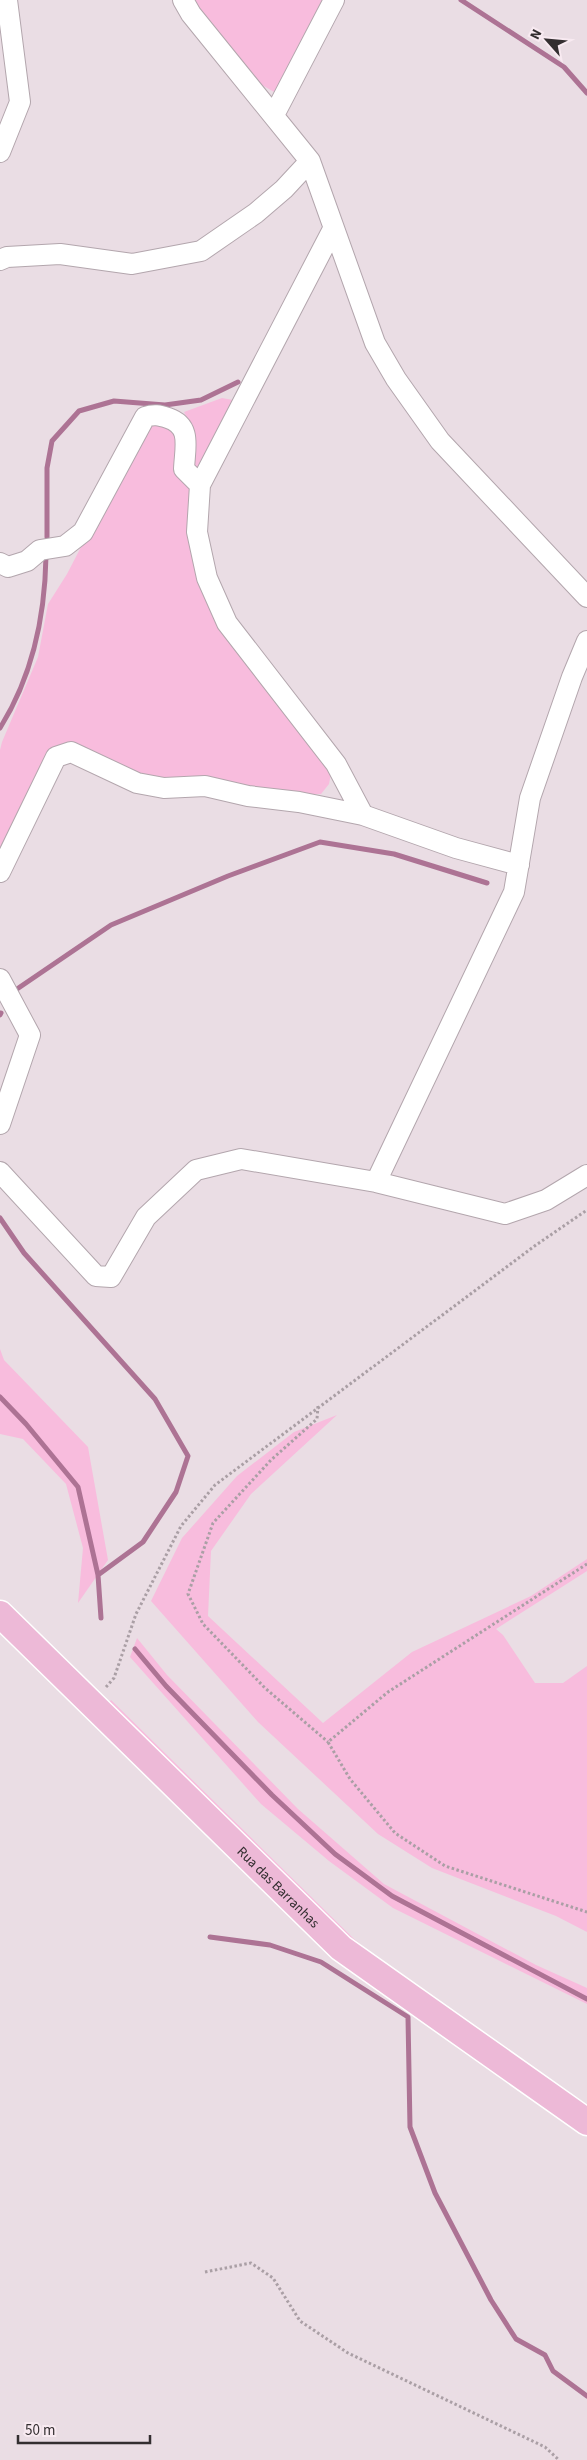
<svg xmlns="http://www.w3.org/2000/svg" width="587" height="2460" viewBox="0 0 587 2460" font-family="'Source Sans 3',sans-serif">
<rect width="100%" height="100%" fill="#eadde4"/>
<path fill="#f8bcdd" d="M 190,0 L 330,0 L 281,96 L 262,85 Z
M 222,398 L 233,400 L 201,475 L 193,472 L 191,426 L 184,412 Z
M 151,420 L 176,431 L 196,485 L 211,594 L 332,768 L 329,784 L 321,794 L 260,795 L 234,782 L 149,782 L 62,748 L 0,861 L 0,750 L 2,742 L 38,657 L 48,604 L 67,574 L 146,422 Z
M 0,1349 L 4,1360 L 88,1447 L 108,1560 L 78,1603 L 83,1548 L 66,1484 L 23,1439 L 0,1434 Z
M 337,1415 L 251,1494 L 211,1551 L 208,1616 L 323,1723 L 412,1652 L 531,1596 L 587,1559 L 587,1571 L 496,1629 L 503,1635 L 535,1683 L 563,1683 L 587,1666 L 587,1932 L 556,1916 L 432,1868 L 378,1834 L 258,1722 L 151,1601 L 182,1538 L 237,1476 L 294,1432 Z
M 137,1638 L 167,1675 L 298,1809 L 384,1884 L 536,1965 L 587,1988 L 587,2004 L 393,1908 L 329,1861 L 261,1804 L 130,1657 Z
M 111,1700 L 354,1939 L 426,1999 L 351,1944 L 106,1706 Z"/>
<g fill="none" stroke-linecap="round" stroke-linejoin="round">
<path stroke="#ad7394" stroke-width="5" d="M 461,0 L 564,67 L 587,93
M 47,537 L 47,468 L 52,441 L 79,411 L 114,401 L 165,405 L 201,400 L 238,382
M 0,728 C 32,677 45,616 46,556
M 17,989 L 111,925 L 228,876 L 320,842 L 394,854 L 487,883
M 0,1015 L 1,1013
M 0,1218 L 24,1253 L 155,1399 L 188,1456 L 176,1492 L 143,1542 L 98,1575
M 0,1397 L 26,1424 L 78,1487 L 98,1575 L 101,1618
M 135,1649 L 166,1686 L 272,1795 L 335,1854 L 392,1896 L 587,1999
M 210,1937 L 270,1945 L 321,1962 L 408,2017 L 410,2127 L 435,2193 L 491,2300 L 516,2339 L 545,2355 L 553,2371 L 587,2396"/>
<g stroke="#b3a6ad" stroke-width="22">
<path id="minor" d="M 183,0 L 191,14 L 310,161 L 375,343 L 396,379 L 440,441 L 587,597
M 274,115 L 334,0
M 0,152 L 20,102 L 7,0
M 333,229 L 200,485 L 197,532 L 207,578 L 227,623 L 336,764 L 363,815
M 0,260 L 7,257 L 60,254 L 132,264 L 201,251 L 256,213 L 284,189 L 310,161
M 0,563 L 8,567 L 27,561 L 40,550 L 65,546 L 83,532 L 145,417 C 154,414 159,415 168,418 C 192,426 185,447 184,469 L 200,485
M 0,872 L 56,757 L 71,752 L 137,783 L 164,788 L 205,786 L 248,796 L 299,802 L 363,815 L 456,848 L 519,865
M 0,979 L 30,1035 L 0,1124
M 0,1172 L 96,1276 L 111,1277 L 146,1217 L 196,1170 L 241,1159 L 376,1182 L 505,1214 L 546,1200 L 587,1175
M 376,1182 L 514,892 L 530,798 L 572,677 L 587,641"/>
</g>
<g stroke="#fff" stroke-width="29">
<g id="major">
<path id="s1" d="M 0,1614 L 341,1948 L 587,2122"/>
</g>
</g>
<path stroke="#aa9fa5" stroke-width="3" stroke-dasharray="2.5 2.5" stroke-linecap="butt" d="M 318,1406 L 317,1419 L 271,1460 L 213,1523 L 188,1594 L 203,1624 L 265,1688 L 328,1742
M 587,1564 L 388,1692 L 328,1742 L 350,1779 L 395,1833 L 445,1866 L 587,1912
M 106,1687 L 114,1678 L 136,1614 L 181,1526 L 215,1485 L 536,1245 L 587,1210
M 205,2272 L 251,2263 L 273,2278 L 300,2321 L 348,2353 L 545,2447 L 559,2460"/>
<use href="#minor" stroke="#fff" stroke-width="20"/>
<use href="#major" stroke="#edb9d7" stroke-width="26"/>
</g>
<g text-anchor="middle" stroke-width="5" stroke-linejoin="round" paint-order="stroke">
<g font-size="14" fill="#332e30" stroke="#f8eaf1">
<text dy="5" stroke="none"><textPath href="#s1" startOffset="390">Rua das Barranhas</textPath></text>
</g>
</g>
<g transform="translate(547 40) rotate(297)" stroke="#f8eaf1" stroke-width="4" paint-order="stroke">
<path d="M0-4L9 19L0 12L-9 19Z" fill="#332e30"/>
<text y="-8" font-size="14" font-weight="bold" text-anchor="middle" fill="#332e30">N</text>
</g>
<path d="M18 2435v8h132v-8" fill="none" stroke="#332e30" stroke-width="2.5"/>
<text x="25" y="2435" font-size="15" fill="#332e30" stroke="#f8eaf1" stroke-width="4" paint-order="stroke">50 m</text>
</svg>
